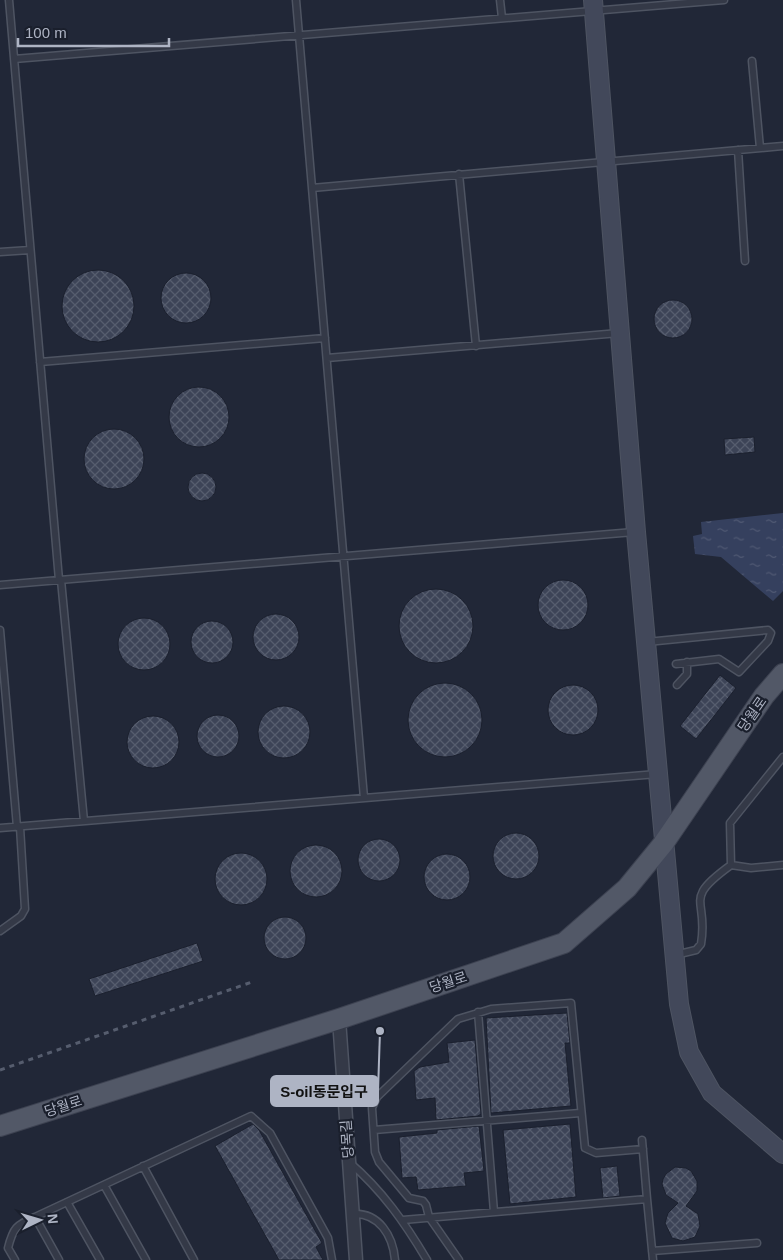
<svg xmlns="http://www.w3.org/2000/svg" width="783" height="1260" viewBox="0 0 783 1260" font-family="Arial,'Noto Sans KR',sans-serif">
<defs>
<pattern id="water-ripples" width="26" height="14" patternUnits="userSpaceOnUse" patternTransform="scale(1.25)"><rect width="26" height="14" fill="#35405e"/><path d="M2 4q2-2 4 0t4 0M15 11q2-2 4 0t4 0" fill="none" stroke="#505973"/></pattern>
<pattern id="building-cross-hatch" width="8" height="8" patternUnits="userSpaceOnUse" patternTransform="scale(1.25)"><rect width="8" height="8" fill="#3d4457"/><path d="M0 0l8 8M0 8l8-8" fill="none" stroke="#565d6e"/></pattern>
</defs>
<rect width="100%" height="100%" fill="#212737"/>
<path fill="url(#water-ripples)" d="M 783,513 L 783,591 L 773,601 L 721,557 L 695,554 L 693,536 L 702,534 L 701,522 Z"/>
<path fill="url(#building-cross-hatch)" stroke="#1b202e" d="M62 306a36 36 0 1 1 72 0a36 36 0 1 1-72 0Z
M161 298a25 25 0 1 1 50 0a25 25 0 1 1-50 0Z
M654 319a19 19 0 1 1 38 0a19 19 0 1 1-38 0Z
M169 417a30 30 0 1 1 60 0a30 30 0 1 1-60 0Z
M84 459a30 30 0 1 1 60 0a30 30 0 1 1-60 0Z
M 754,437 L 755,452 L 725,455 L 724,439 Z
M188 487a14 14 0 1 1 28 0a14 14 0 1 1-28 0Z
M538 605a25 25 0 1 1 50 0a25 25 0 1 1-50 0Z
M399 626a37 37 0 1 1 74 0a37 37 0 1 1-74 0Z
M253 637a23 23 0 1 1 46 0a23 23 0 1 1-46 0Z
M118 644a26 26 0 1 1 52 0a26 26 0 1 1-52 0Z
M191 642a21 21 0 1 1 42 0a21 21 0 1 1-42 0Z
M 720,675 L 736,688 L 696,739 L 680,726 Z
M408 720a37 37 0 1 1 74 0a37 37 0 1 1-74 0Z
M548 710a25 25 0 1 1 50 0a25 25 0 1 1-50 0Z
M258 732a26 26 0 1 1 52 0a26 26 0 1 1-52 0Z
M197 736a21 21 0 1 1 42 0a21 21 0 1 1-42 0Z
M127 742a26 26 0 1 1 52 0a26 26 0 1 1-52 0Z
M493 856a23 23 0 1 1 46 0a23 23 0 1 1-46 0Z
M358 860a21 21 0 1 1 42 0a21 21 0 1 1-42 0Z
M290 871a26 26 0 1 1 52 0a26 26 0 1 1-52 0Z
M215 879a26 26 0 1 1 52 0a26 26 0 1 1-52 0Z
M424 877a23 23 0 1 1 46 0a23 23 0 1 1-46 0Z
M264 938a21 21 0 1 1 42 0a21 21 0 1 1-42 0Z
M 197,943 L 203,961 L 95,996 L 89,979 Z
M 567,1013 L 570,1043 L 565,1043 L 571,1106 L 491,1113 L 486,1018 Z
M 475,1040 L 481,1114 L 478,1116 L 436,1120 L 435,1098 L 416,1100 L 414,1071 L 420,1067 L 449,1062 L 447,1043 Z
M 253,1124 L 259,1130 L 322,1243 L 316,1247 L 323,1260 L 279,1260 L 215,1146 Z
M 570,1124 L 576,1197 L 510,1204 L 503,1130 Z
M 479,1126 L 484,1171 L 464,1173 L 466,1186 L 418,1190 L 416,1177 L 402,1178 L 399,1137 L 437,1133 L 437,1130 Z
M 617,1166 L 620,1196 L 603,1198 L 600,1168 Z
M 675,1167 L 686,1168 L 691,1171 L 697,1181 L 697,1191 L 686,1206 L 698,1214 L 700,1226 L 695,1237 L 683,1241 L 672,1238 L 665,1223 L 668,1213 L 678,1203 L 666,1195 L 662,1184 L 663,1179 L 666,1174 Z"/>
<g fill="none" stroke-linecap="round" stroke-linejoin="round">
<g stroke="#4e5462" stroke-width="9">
<path id="lane" d="M 9,0 L 59,580
M 296,0 L 364,798
M 500,0 L 502,18
M 14,59 L 724,0
M 752,61 L 760,148
M 738,150 L 745,261
M 459,174 L 476,346
M 312,188 L 783,146
M 0,252 L 30,250
M 327,358 L 619,333
M 40,362 L 325,338
M 61,580 L 84,821
M 0,585 L 634,532
M 0,630 L 17,827
M 647,642 L 768,630 L 771,633 L 768,641 L 739,672 L 719,659 L 676,664
M 677,685 L 687,674 L 687,662
M 0,828 L 657,774
M 731,865 L 751,868 L 783,865
M 0,931 L 21,916 L 25,909 L 20,827
M 675,955 L 696,950 L 701,944 C 709,898 681,901 731,865 L 730,823 L 783,757
M 478,1012 L 494,1212
M 374,1130 L 580,1113
M 642,1140 L 647,1199
M 349,1162 C 382,1190 405,1223 427,1260
M 143,1166 L 194,1260
M 104,1185 L 146,1260
M 67,1202 L 100,1260
M 352,1214 C 379,1212 393,1236 395,1260
M 403,1220 L 647,1199 L 653,1260
M 652,1251 L 757,1243
M 15,1260 L 8,1248 C 13,1228 16,1225 35,1217
M 59,1260 L 35,1217 L 251,1116 L 270,1133 L 328,1238 L 332,1260
M 459,1260 L 429,1217 L 426,1205 L 423,1201 L 409,1198 L 379,1162 L 375,1152 L 372,1108 L 377,1097 L 458,1019 L 491,1009 L 571,1003 L 585,1148 L 596,1153 L 643,1149"/>
</g>
<g stroke="#4e5462" stroke-width="15">
<path id="street" d="M 339,1019 L 356,1260"/>
</g>
<g stroke="#4e5462" stroke-width="20">
<path id="secondary" d="M 593,0 L 636,532 L 679,1004 L 689,1052 L 712,1093 L 783,1154"/>
</g>
<g stroke="#3d4251" stroke-width="22">
<path id="primary" d="M 0,1126 L 339,1019 L 564,943 L 627,888 L 663,844 L 764,696 L 783,674"/>
</g>
<use href="#lane" stroke="#343947" stroke-width="6"/>
<use href="#street" stroke="#343947" stroke-width="12"/>
<use href="#secondary" stroke="#42485a" stroke-width="18"/>
<use href="#primary" stroke="#525867" stroke-width="20"/>
<path stroke="#565d6e" stroke-width="3" stroke-dasharray="5 5" stroke-linecap="butt" d="M 0,1070 L 252,982"/>
</g>
<g text-anchor="middle" stroke-width="4.5" stroke-linejoin="round" paint-order="stroke">
<g font-size="14" fill="#aeb4c4" stroke="#1a1f2c">
<text transform="translate(752 714) rotate(-55)" y="5">당월로</text>
<text transform="translate(448 982) rotate(-18)" y="5">당월로</text>
<text transform="translate(63 1106) rotate(-18)" y="5">당월로</text>
<text transform="translate(347 1139) rotate(-94)" y="5">당목길</text>
</g>
</g>
<path fill="none" stroke="#aeb4c4" stroke-width="2" d="M380 1031L378 1091"/>
<circle fill="#aeb4c4" stroke="#1a1f2c" stroke-width="2" cx="380" cy="1031" r="5"/>
<rect fill="#aeb4c4" stroke="#aeb4c4" stroke-width="2" x="271" y="1076" width="107" height="30" rx="5"/>
<g font-size="15" text-anchor="middle" font-weight="bold" fill="#111">
<text x="324" y="1097">S-oil동문입구</text>
</g>
<g transform="translate(40 1220) rotate(85)" stroke="#1a1f2c" stroke-width="4" paint-order="stroke">
<path d="M0-4L9 19L0 12L-9 19Z" fill="#aeb4c4"/>
<text y="-8" font-size="14" font-weight="bold" text-anchor="middle" fill="#aeb4c4">N</text>
</g>
<path d="M18 38v8h151v-8" fill="none" stroke="#aeb4c4" stroke-width="2.5"/>
<text x="25" y="38" font-size="15" fill="#aeb4c4" stroke="#1a1f2c" stroke-width="4" paint-order="stroke">100 m</text>
</svg>
